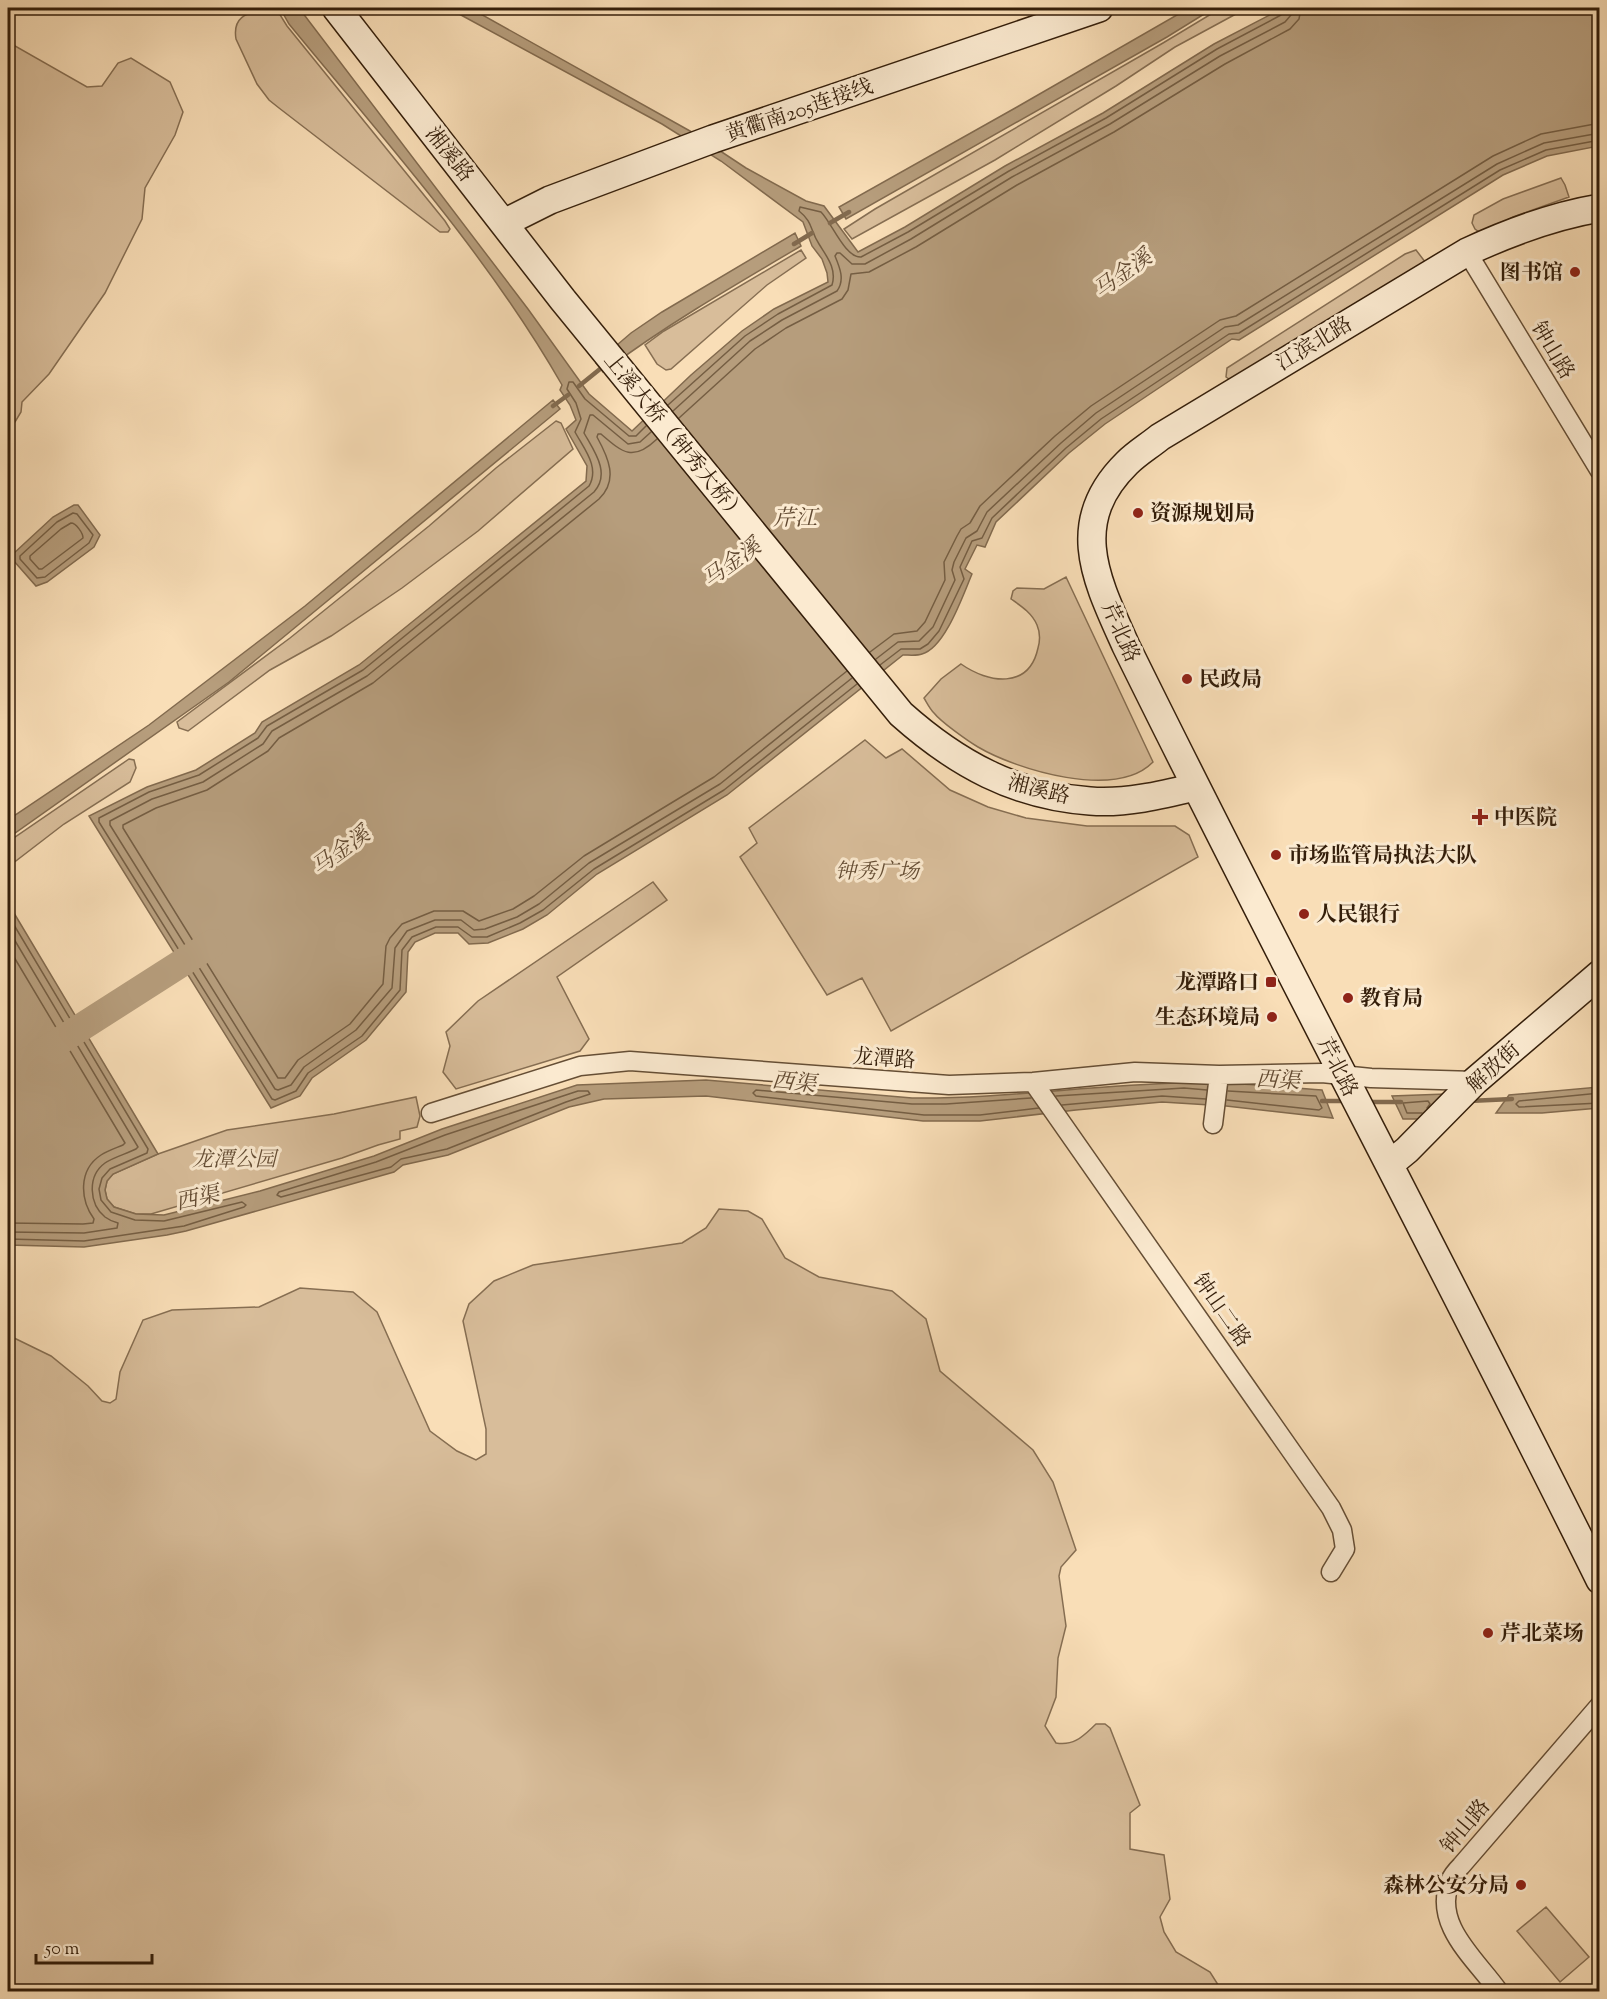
<svg xmlns="http://www.w3.org/2000/svg" width="1607" height="1999" viewBox="0 0 1607 1999" font-family="'Sorts Mill Goudy','Noto Serif SC',serif">
<rect width="100%" height="100%" fill="#f9deb7"/>
<filter id="stains"><feTurbulence type="fractalNoise" baseFrequency=".00333" numOctaves="4"/><feColorMatrix values="0 0 0 0 .2 0 0 0 0 .09 0 0 0 0 .02 0 0 0 .5 -.17"/></filter>
<radialGradient id="worn" r=".72"><stop offset=".6" stop-color="#630" stop-opacity="0"/><stop offset="1" stop-color="#630" stop-opacity=".3"/></radialGradient>
<path fill="#d8bd9a" stroke="#866e52" stroke-width="1.5" d="M 267,8 L 279,13 L 287,26 L 445,221 L 450,229 L 448,232 L 440,232 L 279,108 L 269,100 L 257,84 L 236,39 C 232,15 249,13 267,8 Z
M 1221,8 L 1247,8 L 1175,47 L 1116,86 L 995,160 L 852,239 L 844,229 L 875,209 L 1163,43 Z
M 8,30 L 15,46 L 87,87 L 102,86 L 118,63 L 131,58 L 170,82 L 183,112 L 175,135 L 145,188 L 142,219 L 105,293 L 49,374 L 22,402 L 21,412 L 15,422 L 8,427 Z
M 1561,178 L 1565,185 L 1569,197 L 1513,217 L 1482,234 L 1475,229 L 1472,223 L 1474,215 L 1503,199 Z
M 801,250 L 806,258 L 767,285 L 671,369 L 666,370 L 657,364 L 645,345 L 664,331 Z
M 1416,250 L 1426,263 L 1235,383 L 1226,377 L 1227,368 L 1405,254 Z
M 556,421 L 561,423 L 573,449 L 478,531 L 402,588 L 331,636 L 270,670 L 188,731 L 179,728 L 177,722 L 290,638 L 429,526 L 496,468 Z
M 1066,577 L 1153,762 C 1116,800 1017,770 978,747 C 968,741 941,722 934,713 C 930,709 927,703 924,698 L 941,679 L 961,664 C 988,683 1029,690 1038,648 C 1040,641 1040,632 1037,625 C 1032,613 1021,606 1011,599 L 1013,591 L 1017,588 L 1044,589 Z
M 865,740 L 886,758 L 902,749 L 950,790 L 988,807 L 1026,818 L 1087,826 L 1175,826 L 1189,835 L 1198,857 L 891,1031 L 862,978 L 827,995 L 740,857 L 757,843 L 749,828 Z
M 129,759 L 134,760 L 136,768 L 130,782 L 64,824 L 8,867 L 8,842 Z
M 653,882 L 667,900 L 557,977 L 589,1039 L 580,1051 L 456,1089 L 443,1072 L 450,1046 L 446,1032 L 478,1001 Z
M 416,1097 L 420,1116 L 417,1127 L 400,1131 L 400,1139 L 378,1145 L 342,1158 L 151,1214 L 136,1214 L 114,1207 L 107,1199 L 105,1190 L 107,1181 L 113,1174 L 158,1154 L 227,1130 L 334,1114 Z
M 719,1209 L 748,1211 L 762,1219 L 785,1258 L 819,1277 L 892,1291 L 926,1319 L 940,1371 L 1033,1450 L 1053,1482 L 1076,1550 L 1061,1567 L 1059,1576 L 1066,1626 L 1058,1658 L 1056,1697 L 1045,1726 L 1056,1743 C 1075,1746 1083,1736 1096,1724 L 1105,1724 L 1110,1728 L 1140,1805 L 1130,1813 L 1130,1849 L 1164,1855 L 1170,1899 L 1160,1917 L 1164,1932 L 1176,1952 L 1210,1972 L 1222,1991 L 8,1991 L 8,1335 L 51,1356 L 88,1386 L 102,1401 L 110,1403 L 116,1399 L 120,1372 L 143,1320 L 172,1310 L 259,1307 L 300,1288 L 353,1292 L 377,1312 L 430,1431 L 457,1451 L 476,1460 L 486,1454 L 486,1429 L 463,1321 L 469,1304 L 494,1281 L 533,1265 L 682,1243 L 706,1228 Z
M 1546,1907 L 1589,1957 L 1560,1982 L 1517,1931 Z"/>
<path fill="#b69d7c" stroke="#826a4e" stroke-width="1.5" d="M 280,8 L 299,8 L 528,309 L 589,394 L 632,431 L 691,375 L 742,331 L 774,309 L 828,282 L 827,273 L 822,259 L 812,246 L 803,222 L 721,161 L 662,124 L 448,8 L 470,8 L 690,131 L 746,168 L 806,201 L 824,206 L 858,252 L 905,227 L 1005,166 L 1103,113 L 1214,44 L 1283,8 L 1599,8 L 1599,146 L 1547,156 L 1503,175 L 1239,340 L 1232,339 L 1105,424 L 1069,453 L 996,522 L 985,547 L 977,545 L 965,569 L 972,574 C 963,595 945,648 922,654 C 917,656 909,655 903,655 L 727,795 L 597,874 L 547,915 L 523,929 L 488,943 L 469,944 L 458,933 L 435,933 L 415,942 L 408,952 L 406,992 L 366,1040 L 312,1078 L 300,1096 L 271,1108 L 89,816 L 147,787 L 196,770 L 255,733 L 262,722 L 359,665 L 586,481 L 587,466 L 566,429 L 576,420 L 570,405 L 560,390 L 562,385 C 487,254 384,140 289,24 Z
M 1189,8 L 1214,8 L 1167,37 L 846,219 L 839,207 L 1017,107 Z
M 795,233 L 801,246 C 733,286 666,325 603,372 L 596,363 L 631,333 L 662,312 Z
M 553,400 L 560,409 L 229,682 L 8,838 L 8,820 L 149,725 L 305,606 Z
M 74,505 L 78,505 L 100,535 L 94,547 L 47,582 L 36,586 L 13,560 L 13,554 L 53,517 Z
M 8,903 L 158,1154 L 113,1174 L 107,1181 L 105,1190 L 107,1199 L 114,1207 L 136,1214 L 164,1215 L 260,1191 L 374,1156 L 442,1129 L 577,1085 L 706,1080 L 912,1098 C 1002,1099 1091,1085 1181,1083 C 1228,1081 1275,1087 1322,1090 L 1333,1118 L 1226,1106 L 1162,1102 L 1076,1110 L 980,1121 L 923,1121 L 706,1096 L 604,1099 L 569,1107 L 448,1155 L 403,1165 L 394,1172 L 186,1231 L 167,1235 L 84,1247 L 8,1245 Z
M 1599,1087 L 1599,1108 L 1542,1113 L 1496,1113 L 1509,1095 Z
M 1445,1094 L 1426,1119 L 1403,1119 L 1392,1096 Z"/>
<g fill="none" stroke-linecap="round" stroke-linejoin="round">
<path stroke="#755e43" stroke-width="1.5" d="M 668,405 L 745,336 L 778,314 L 832,285 C 837,269 827,257 819,244 C 810,230 813,222 799,211 L 800,207 L 821,212 C 832,223 845,258 861,257 L 908,232 L 1009,171 L 1106,118 L 1217,49 L 1281,15 L 1285,8
M 673,411 L 750,341 L 782,320 L 837,291 C 845,280 840,268 835,256 L 837,253 L 840,253 L 852,264 L 865,264 L 911,239 L 1012,177 L 1110,124 L 1220,56 L 1285,22 L 1291,15 L 1292,8
M 679,418 L 755,349 L 786,328 L 842,299 L 848,290 L 851,274 L 869,272 L 916,247 L 1017,185 L 1114,132 L 1225,64 L 1290,29 L 1299,19 L 1301,8
M 646,426 L 636,436 L 629,436 L 585,399 L 573,382 L 569,382 L 567,389 L 576,403 L 581,419 L 575,432 C 584,449 600,467 589,486 L 363,670 L 267,726 L 258,738 L 199,775 L 149,792 L 99,818 L 99,822 L 272,1099 L 275,1100 L 296,1091 L 308,1073 L 362,1036 L 400,990 L 402,950 L 412,937 L 436,927 L 458,927 L 472,937 L 487,937 L 520,923 L 543,910 L 594,869 L 724,790 L 857,684
M 651,432 L 640,442 L 628,444 L 593,415 L 590,415 L 584,433 C 594,451 611,473 594,492 L 367,676 L 272,731 L 263,744 L 203,782 L 152,799 L 110,821 L 110,825 L 275,1089 L 278,1090 L 291,1085 L 304,1067 L 356,1030 L 392,988 L 395,948 L 407,931 L 435,920 L 461,920 L 474,930 L 485,929 L 517,917 L 539,904 L 589,863 L 720,784 L 852,678
M 657,439 C 633,462 623,453 601,434 L 598,434 L 597,437 C 608,457 619,480 599,499 L 373,683 L 279,738 L 268,751 L 207,790 L 156,808 L 123,825 L 123,828 L 278,1078 L 285,1078 L 298,1060 L 350,1024 L 383,984 L 386,946 L 390,938 L 402,924 L 434,911 L 463,911 L 479,921 L 513,909 L 534,896 L 584,856 L 714,777 L 847,671
M 73,513 L 77,514 L 93,535 L 89,543 L 45,577 L 37,578 L 20,559 L 20,556 L 57,522 Z
M 71,523 C 76,523 83,533 83,538 L 42,569 L 39,569 L 30,559 L 30,556 L 61,529 Z
M 870,652 L 894,634 L 917,631 L 925,622 L 945,580 L 944,562 L 957,536 L 961,529 L 970,523 L 980,506 L 1055,436 L 1091,406 L 1220,320 L 1236,316 L 1493,156 L 1541,134 L 1600,123
M 876,659 L 898,642 L 919,641 L 933,627 L 955,580 L 952,570 L 954,562 L 966,538 L 977,531 L 987,512 L 1061,443 L 1096,413 L 1225,327 L 1238,325 L 1497,164 L 1544,143 L 1600,133
M 880,665 L 901,649 L 920,649 L 928,644 L 939,631 L 964,579 L 960,567 L 972,541 L 982,538 L 992,518 L 1066,448 L 1101,419 L 1229,334 L 1239,333 L 1500,170 L 1546,150 L 1600,140
M 8,915 L 148,1149 L 147,1153 L 110,1169 L 102,1178 L 99,1189 L 101,1200 L 111,1212 L 135,1220 L 164,1221 L 242,1202 L 246,1205 L 244,1207 L 184,1226 L 84,1241 L 8,1239
M 8,929 L 138,1147 L 136,1149 C 126,1154 114,1157 105,1163 C 87,1176 89,1204 105,1217 C 109,1220 114,1222 118,1223 L 117,1228 L 84,1233 L 8,1232
M 8,947 L 125,1143 L 123,1145 C 116,1148 107,1151 101,1155 C 78,1170 80,1200 94,1219 L 93,1223 L 83,1224 L 8,1223
M 578,1091 L 588,1091 L 590,1094 L 566,1102 L 447,1149 L 401,1159 L 391,1167 L 281,1197 L 277,1195 L 279,1192 L 376,1162 L 445,1135 Z
M 1600,1093 L 1519,1101 L 1516,1104 L 1519,1107 L 1600,1103
M 1056,1096 L 1184,1088 L 1207,1090
M 1031,1098 L 946,1104 L 912,1104 L 756,1090 L 753,1093 L 756,1096 L 924,1115 L 980,1115 L 1039,1108
M 1227,1100 L 1319,1110 L 1322,1108 L 1316,1096 L 1228,1091
M 1062,1105 L 1162,1096 L 1206,1099
M 1422,1113 L 1407,1113 L 1403,1103 L 1428,1101 L 1430,1104 L 1427,1108"/>
<path stroke="#826a4e" stroke-width="4.5" d="M 830,223 L 849,212
M 794,244 L 812,233
M 579,386 L 605,365
M 553,406 L 568,395
M 1322,1101 L 1347,1101
M 1469,1101 L 1512,1099
M 1367,1102 L 1401,1102"/>
<path stroke="#b69d7c" stroke-width="28" d="M 8,1074 L 213,943"/>
<g stroke="#654e35" stroke-width="21">
<path id="street" d="M 1467,252 L 1600,471
M 1033,1082 L 1331,1508 L 1342,1530 L 1345,1549 L 1331,1572
M 431,1113 L 580,1066 L 630,1061 L 949,1085 L 1033,1082 L 1135,1072 L 1219,1075 L 1322,1073 L 1371,1078 L 1475,1081
M 1213,1124 L 1219,1075
M 1499,1992 C 1477,1960 1432,1925 1450,1881 C 1452,1876 1457,1870 1461,1866 L 1600,1705"/>
</g>
<g stroke="#341e0a" stroke-width="30">
<path id="secondary" d="M 336,8 L 563,300 L 901,714 C 956,763 1015,796 1090,801 C 1124,804 1162,795 1195,787
M 1600,208 C 1552,216 1510,232 1467,252 L 1160,437 C 1149,446 1137,453 1127,463 C 1066,523 1097,581 1126,646 C 1280,959 1445,1267 1600,1580
M 504,223 L 550,200 L 713,139 L 1099,8
M 1390,1164 L 1407,1150 L 1475,1081 L 1600,974"/>
</g>
<use href="#street" stroke="#fbead0" stroke-width="18"/>
<use href="#secondary" stroke="#fbead0" stroke-width="27"/>
</g>
<g fill="#8f2418" stroke="#fbead0" stroke-width="2">
<circle cx="1575" cy="272" r="6"/>
<circle cx="1138" cy="513" r="6"/>
<circle cx="1187" cy="679" r="6"/>
<path d="M1477 808h6v6h6v6h-6v6h-6v-6h-6v-6h6z"/>
<circle cx="1276" cy="855" r="6"/>
<circle cx="1304" cy="914" r="6"/>
<rect x="1265" y="976" width="12" height="12" rx="3"/>
<circle cx="1348" cy="998" r="6"/>
<circle cx="1272" cy="1017" r="6"/>
<circle cx="1488" cy="1633" r="6"/>
<circle cx="1521" cy="1885" r="6"/>
</g>
<g text-anchor="middle" stroke-width="6" stroke-linejoin="round" paint-order="stroke">
<g font-size="21" fill="#341e0a" stroke="#fbead0">
<text transform="translate(799 110) rotate(-19)" y="7">黄衢南205连接线</text>
<text transform="translate(450 154) rotate(52)" y="7">湘溪路</text>
<text transform="translate(1314 343) rotate(-31)" y="7">江滨北路</text>
<text transform="translate(1553 350) rotate(59)" y="7">钟山路</text>
<text transform="translate(675 437) rotate(51)" y="7">上溪大桥（钟秀大桥）</text>
<text transform="translate(1121 632) rotate(66)" y="7">芹北路</text>
<text transform="translate(1039 789) rotate(14)" y="7">湘溪路</text>
<text transform="translate(884 1058) rotate(4)" y="7">龙潭路</text>
<text transform="translate(1338 1067) rotate(63)" y="7">芹北路</text>
<text transform="translate(1493 1067) rotate(-42)" y="7">解放街</text>
<text transform="translate(1222 1310) rotate(55)" y="7">钟山二路</text>
<text transform="translate(1465 1826) rotate(-50)" y="7">钟山路</text>
</g>
<g font-size="21" font-weight="bold" fill="#341e0a" stroke="#fbead0" text-anchor="start">
<text x="1563" y="279" text-anchor="end">图书馆</text>
<text x="1150" y="520">资源规划局</text>
<text x="1199" y="686">民政局</text>
<text x="1494" y="824">中医院</text>
<text x="1288" y="862">市场监管局执法大队</text>
<text x="1316" y="921">人民银行</text>
<text x="1259" y="989" text-anchor="end">龙潭路口</text>
<text x="1360" y="1005">教育局</text>
<text x="1260" y="1024" text-anchor="end">生态环境局</text>
<text x="1500" y="1640">芹北菜场</text>
<text x="1509" y="1892" text-anchor="end">森林公安分局</text>
</g>
<g font-size="21" font-style="italic" fill="#654e35" stroke="#fbead0">
<text x="877" y="878">钟秀广场</text>
<text x="234" y="1166">龙潭公园</text>
</g>
<g font-size="22" font-style="italic" fill="#624a32" stroke="#fbead0">
<text transform="translate(1122 273) rotate(-36)" y="8">马金溪</text>
<text x="795" y="525">芹江</text>
<text transform="translate(731 562) rotate(-36)" y="8">马金溪</text>
<text transform="translate(340 850) rotate(-36)" y="8">马金溪</text>
<text transform="translate(1278 1079) rotate(3)" y="8">西渠</text>
<text transform="translate(794 1081) rotate(6)" y="8">西渠</text>
<text transform="translate(197 1197) rotate(-12)" y="8">西渠</text>
</g>
</g>
<rect width="1607" height="1999" fill="none" stroke="#f9deb7" stroke-width="30"/>
<rect x="9" y="9" width="1589" height="1981" fill="none" stroke="#341e0a" stroke-width="3"/>
<rect x="15" y="15" width="1577" height="1969" fill="none" stroke="#341e0a" stroke-width="1.5"/>
<path d="M36 1954v9h116v-9" fill="none" stroke="#341e0a" stroke-width="3"/>
<text x="45" y="1954" font-size="18" fill="#341e0a" stroke="#fbead0" stroke-width="4.5" paint-order="stroke">50 m</text>
<rect width="100%" height="100%" filter="url(#stains)"/>
<rect width="100%" height="100%" fill="url(#worn)"/>
</svg>
